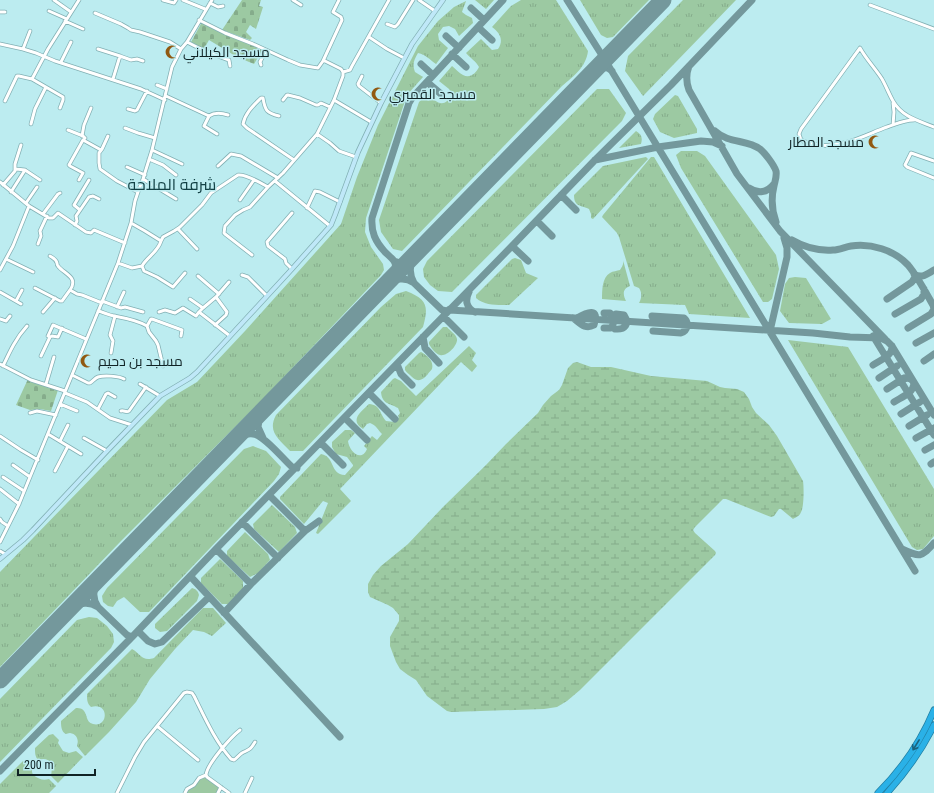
<svg xmlns="http://www.w3.org/2000/svg" width="934" height="793" viewBox="0 0 934 793" font-family="'Roboto Condensed',Cairo,sans-serif">
<defs>
<pattern id="grass-tufts" width="24" height="20" patternUnits="userSpaceOnUse"><rect width="24" height="20" fill="#9cc9a2"/><path d="M3 7l-1-3M5 7V3M7 7l1-3M15 17l-1-3M17 17v-4M19 17l1-3" fill="none" stroke="#85ac8b"/></pattern>
<pattern id="wetland-marsh" width="20" height="14" patternUnits="userSpaceOnUse"><rect width="20" height="14" fill="#9cc9a2"/><path d="M1 5h8M5 5V1M11 12h8M15 12V8" fill="none" stroke="#85ac8b"/></pattern>
<pattern id="cemetery-stones" width="16" height="16" patternUnits="userSpaceOnUse"><rect width="16" height="16" fill="#9cc9a2"/><path d="M2 7V4a2 2 0 0 1 4 0v3zM10 15v-3a2 2 0 0 1 4 0v3z" fill="#85ac8b"/></pattern>
</defs>
<rect width="100%" height="100%" fill="#bcecf0"/>
<path fill="url(#grass-tufts)" d="M 475,0 L 494,0 L 486,9 Z
M 521,0 L 556,0 L 588,51 C 586,67 574,76 562,86 L 402,251 L 393,249 L 381,232 L 379,220 L 419,102 L 428,94 C 436,103 445,109 452,94 L 449,89 L 439,81 L 452,66 C 456,69 459,73 463,75 C 470,79 476,73 479,67 C 476,61 470,58 466,53 L 481,39 L 492,50 L 498,49 C 504,40 500,33 492,27 L 511,6 Z
M 580,0 L 649,0 L 613,37 L 607,38 L 601,35 Z
M 683,0 L 736,0 L 643,96 L 625,71 L 628,56 Z
M 466,1 C 465,5 463,8 462,12 L 466,15 L 472,18 L 473,23 L 459,36 L 455,29 L 449,26 L 443,27 L 438,34 L 439,40 L 448,48 L 436,64 C 429,59 426,55 418,53 C 414,60 412,64 415,72 L 423,77 L 407,95 L 366,218 L 365,232 L 371,247 L 383,264 L 384,270 L 381,275 L 261,401 L 121,541 L 0,667 L 0,572 L 167,400 L 197,382 L 245,331 L 341,224 L 357,177 L 378,125 L 418,46 L 438,21 L 454,7 Z
M 597,89 L 609,89 L 626,113 L 622,121 L 452,292 L 438,291 L 430,285 L 424,277 L 423,269 L 427,261 Z
M 675,95 L 678,96 L 697,129 L 697,133 L 674,138 L 660,132 L 653,119 L 655,114 Z
M 636,131 C 641,134 643,137 641,144 L 619,148 Z
M 681,151 L 697,151 L 705,156 L 776,255 L 779,269 L 772,299 L 768,302 L 763,302 L 681,168 L 676,155 Z
M 646,157 L 648,159 L 593,219 L 591,218 L 591,214 L 589,209 C 581,205 574,207 574,195 L 603,166 Z
M 651,157 L 654,157 L 750,318 L 689,314 L 685,305 L 639,303 C 642,297 642,293 639,288 L 634,286 L 619,237 L 617,233 L 602,217 L 603,215 Z
M 515,258 L 521,260 L 526,273 L 538,278 L 509,305 C 498,305 485,306 476,298 L 476,295 L 512,259 Z
M 623,260 L 630,286 C 622,289 623,295 626,301 L 602,299 C 602,291 602,277 610,273 C 613,271 617,271 620,270 C 622,267 624,264 623,260 Z
M 795,277 L 806,278 L 831,319 L 822,324 L 789,323 L 780,311 L 785,284 L 789,278 Z
M 406,291 C 427,299 429,306 423,327 L 303,451 L 290,451 C 279,439 267,432 276,415 L 381,307 L 396,294 Z
M 443,327 L 447,327 C 450,331 456,334 457,339 C 458,345 447,357 440,355 C 436,354 431,348 429,344 L 429,342 Z
M 788,340 L 848,347 L 934,489 L 934,536 L 923,549 L 917,550 L 912,547 Z
M 469,346 L 476,353 L 472,360 L 477,366 L 472,372 L 461,362 L 340,489 L 351,501 L 318,534 L 316,533 L 328,503 L 323,501 L 304,524 L 280,499 L 280,497 L 321,454 C 336,457 329,474 345,475 L 353,466 L 353,465 L 347,457 L 336,454 L 332,447 L 332,442 L 345,430 L 351,430 L 355,433 L 348,441 C 349,451 361,463 367,449 L 364,446 L 372,436 L 377,440 L 382,434 C 378,430 376,425 370,423 L 367,424 L 363,429 C 349,420 361,412 369,404 C 381,405 379,413 386,421 L 395,422 L 399,417 L 398,416 L 400,413 L 398,408 C 389,403 382,404 381,392 L 393,379 L 395,378 L 401,381 L 416,396 Z
M 421,352 C 428,356 434,361 432,369 C 426,376 421,385 412,377 C 409,374 407,373 405,370 L 405,367 L 419,353 Z
M 253,446 L 266,451 L 281,467 L 279,474 L 274,481 L 149,612 L 140,612 L 124,597 L 117,601 L 113,607 L 108,606 L 103,602 L 102,596 L 107,588 L 244,449 Z
M 272,505 L 295,527 L 297,533 L 279,552 L 254,529 L 253,524 Z
M 245,532 L 268,554 L 270,560 L 258,573 L 250,577 L 227,556 L 227,551 Z
M 220,559 L 243,581 L 243,588 L 228,604 L 222,604 L 201,583 L 201,578 Z
M 192,588 C 196,589 198,591 199,595 L 197,601 L 167,631 L 160,632 L 155,628 L 155,624 Z
M 203,608 L 213,608 L 226,623 L 212,636 L 204,632 L 193,630 L 175,649 L 150,679 L 136,702 L 109,732 L 85,756 L 77,746 C 79,740 77,734 70,733 C 68,733 67,734 66,734 C 61,732 61,725 61,721 L 76,708 C 78,708 80,708 82,709 C 88,713 85,722 93,724 C 108,728 110,702 91,707 C 87,703 87,700 87,694 L 132,649 C 141,654 142,662 154,658 Z
M 89,617 L 97,618 L 107,626 L 113,634 L 114,642 L 111,648 L 0,762 L 0,699 L 77,620 Z
M 53,734 L 59,740 L 58,743 L 63,751 L 69,753 L 76,751 L 83,757 L 58,783 L 51,776 C 53,766 51,756 38,760 C 35,756 35,753 35,748 L 49,735 Z
M 23,761 L 30,763 L 32,765 L 32,772 L 33,775 C 39,779 43,781 49,779 L 56,786 L 49,793 L 0,793 L 0,784 Z"/>
<path fill="url(#wetland-marsh)" d="M 577,362 L 591,367 L 611,367 L 651,376 L 707,381 L 720,387 L 725,388 L 737,389 L 744,392 L 749,399 L 752,407 L 756,413 L 769,425 L 777,436 L 803,481 C 804,487 804,508 801,512 C 800,516 796,517 793,519 L 781,509 L 779,509 L 774,516 L 771,517 L 726,499 L 723,499 L 695,527 L 693,530 L 695,533 L 715,551 L 716,553 L 715,555 L 580,690 L 567,701 L 557,707 L 544,709 L 451,712 L 447,711 L 427,696 L 416,680 L 408,675 L 400,669 L 396,662 L 390,646 L 390,637 L 399,621 L 399,615 L 393,608 L 388,605 L 370,597 L 368,592 L 368,584 L 373,575 L 381,566 L 408,544 L 443,507 L 486,465 L 506,444 L 538,413 L 543,405 L 551,396 L 559,390 L 562,385 L 568,368 L 573,363 Z"/>
<path fill="url(#cemetery-stones)" d="M 242,0 L 261,0 L 259,6 L 263,7 L 256,29 L 250,25 L 246,32 L 252,38 L 250,40 L 222,30 Z
M 202,22 L 263,49 L 254,64 L 237,57 L 209,40 L 204,49 L 191,42 Z
M 28,379 L 58,390 L 51,411 L 40,409 L 30,410 L 16,405 Z"/>
<path fill="#9cc9a2" d="M 206,775 L 221,787 L 218,793 L 185,793 L 199,778 Z"/>
<g fill="none" stroke-linecap="round" stroke-linejoin="round">
<path stroke="#74989c" stroke-width="7" d="M 567,0 L 605,60 L 915,571
M 471,8 L 484,20
M 478,27 L 492,40
M 446,36 L 459,48
M 452,54 L 466,67
M 421,64 L 433,75
M 689,66 C 686,74 686,82 689,90 L 737,174 L 780,231 L 885,339
M 595,70 C 601,67 607,66 612,71
M 427,82 L 441,94
M 715,131 C 729,144 746,139 760,149 C 765,153 774,165 776,171 C 777,176 775,181 774,186 C 771,198 772,211 776,222
M 595,160 L 658,147 L 701,141 L 713,142 L 722,146
M 749,188 C 758,194 767,193 774,184
M 561,195 L 576,210
M 537,221 L 552,236
M 792,240 C 804,247 819,251 833,250 C 839,250 845,247 851,246 C 871,243 894,250 908,265 C 918,277 926,293 934,307
M 512,246 L 528,261
M 394,261 L 400,263 L 409,261
M 394,276 C 395,271 397,265 394,261 C 392,258 388,255 385,252 C 375,241 371,232 372,218 L 409,103 L 412,98 L 503,0
M 414,283 L 442,310 L 447,311 L 450,309
M 385,285 C 395,279 404,276 414,283 C 409,274 410,267 412,258
M 469,292 C 465,300 466,308 475,312
M 887,299 L 912,282 L 915,277 L 914,274 C 922,279 927,274 934,270
M 450,310 L 813,333 L 850,337 L 881,338 L 887,341 L 892,346 L 934,415
M 604,313 L 610,313 L 612,315 C 615,319 614,324 611,328 L 604,328
M 895,314 L 921,299 L 924,294 L 924,289
M 652,316 L 684,318 C 689,322 688,331 681,333 L 653,331
M 444,317 L 464,337
M 573,318 C 580,323 585,330 594,325 C 600,307 587,312 577,318
M 908,328 L 931,314 L 934,309 L 933,305
M 615,329 C 625,330 630,324 624,315 L 616,314
M 770,331 L 787,257 L 787,248 L 784,238
M 873,336 L 934,435
M 423,337 L 425,348 L 439,363
M 916,343 L 934,333
M 924,361 L 934,354
M 397,364 L 401,374 L 412,385
M 873,365 C 880,360 893,356 892,346
M 879,378 L 897,366
M 887,389 L 904,378
M 369,393 L 395,419
M 894,402 C 902,397 913,393 914,384 C 913,379 908,377 904,379
M 260,414 L 258,427 L 263,438
M 901,414 L 920,402
M 345,418 L 367,440
M 909,426 L 927,415
M 916,438 L 934,428
M 235,439 C 241,436 246,433 253,434 C 264,435 283,459 292,467 L 297,468
M 321,443 L 343,465
M 925,450 L 934,445
M 931,464 L 934,462
M 269,495 L 305,531
M 242,522 L 278,558
M 216,549 L 251,584
M 902,549 C 921,558 921,557 934,543
M 191,577 L 340,737
M 98,580 C 93,590 92,598 98,607
M 71,608 C 81,603 88,601 98,607 L 127,635 L 132,637
M 224,613 L 251,584 L 305,531 L 319,521
M 138,631 L 148,641 L 155,644 L 162,642 L 209,597
M 0,771 L 132,637 L 216,549 L 512,246 L 595,160 L 671,85 L 752,0"/>
<path stroke="#74989c" stroke-width="17" d="M 0,680 L 663,0"/>
<g stroke="#82b0b4" stroke-width="4.5">
<path id="street" d="M 54,0 L 71,12
M 163,0 L 174,3 L 176,0
M 183,0 L 205,9
M 293,0 L 301,5
M 419,0 L 435,11
M 210,3 L 218,7 L 223,6
M 870,5 L 934,29
M 49,11 L 67,19
M 0,12 L 5,12
M 95,13 L 121,24 L 128,28 L 131,30 L 140,32 L 170,42 L 181,49
M 65,21 L 83,29
M 387,24 L 395,27 L 398,24 L 413,0
M 369,37 L 387,49 L 404,58
M 187,42 C 200,49 214,55 229,60 L 230,66
M 0,44 L 23,49 L 36,53 L 55,61 L 141,89 L 165,100
M 23,49 L 30,31
M 98,49 L 120,56 L 113,79
M 120,56 L 131,60 L 137,59 L 143,61
M 323,61 L 342,20 L 341,17 L 333,12 L 339,0
M 61,62 L 71,42
M 261,65 L 260,62 L 266,50
M 343,72 L 350,70 L 352,66 L 389,0
M 362,76 L 358,84 L 359,86 L 381,103
M 157,85 L 167,89
M 166,96 L 209,116 L 204,126 L 217,134
M 283,100 L 287,95 L 288,95 L 300,98 L 316,105 L 318,105 L 321,103 L 330,107
M 334,100 L 371,122
M 5,101 L 17,76 L 19,76 L 32,79
M 893,103 L 894,112 L 893,125
M 60,108 L 63,100 L 63,97 L 32,79 L 48,49 L 79,0
M 128,109 L 135,111 L 137,110 L 147,91
M 209,116 C 215,112 222,113 228,115
M 279,116 C 267,113 265,111 263,98 L 261,98 C 254,105 245,113 243,124 L 247,128 L 294,160
M 914,120 C 904,120 896,124 887,127 C 865,135 843,148 819,145 C 813,144 806,143 801,140 L 799,134 L 801,129 L 860,48 C 866,59 875,68 882,79 C 886,86 889,94 893,101 C 902,117 919,121 934,127
M 31,124 L 35,109 L 46,87
M 125,128 L 138,133 L 155,138
M 68,130 L 83,136 L 85,138 L 83,140 L 101,150
M 317,134 L 330,143 L 339,151 L 356,157
M 82,136 L 84,125 L 91,108
M 108,136 L 102,149 L 99,153 L 99,163 L 100,169 L 117,181 L 138,192
M 152,150 L 182,164
M 149,159 L 163,165 L 176,175
M 934,161 L 911,153 L 905,165 L 907,167 L 934,178
M 218,166 L 231,154 L 241,156 L 278,178
M 127,167 L 145,175
M 25,170 L 40,180
M 143,179 L 176,199
M 79,180 L 83,173 L 70,166 L 69,165 L 83,140
M 275,181 L 330,226
M 0,182 L 29,206 L 49,218 L 53,218 L 58,213 L 86,232 L 91,233 L 94,230 L 125,243
M 3,185 L 15,171 L 15,164 L 21,145
M 11,192 L 25,170 L 16,169
M 240,200 L 254,180
M 26,203 L 37,187
M 307,208 L 315,191 L 320,192 L 340,202
M 80,210 L 74,205 L 89,180
M 292,213 L 267,242 L 268,246 L 285,259 L 286,263 L 292,269
M 43,214 L 58,194 L 60,193
M 131,223 L 145,231 L 161,241 L 163,237 L 174,231 L 180,227 L 202,205 L 211,193 L 238,175 C 246,174 261,183 268,187 L 283,173 L 317,134 L 334,100 L 343,76 L 343,72 L 341,69 L 325,61 L 323,61 L 318,68 L 300,65 L 288,60 L 253,44 L 225,33 L 199,20
M 75,225 L 77,221 L 76,216 L 89,197 L 93,196 L 99,199
M 178,229 L 197,249
M 38,244 L 41,236 L 40,231 L 47,216
M 252,255 L 225,234 L 224,233 L 225,226 L 235,215 L 243,210 L 250,207 L 268,187
M 50,256 C 53,258 56,259 57,263 C 57,264 57,265 58,266 C 64,274 79,277 70,290
M 6,259 L 33,272
M 118,263 L 132,268 L 142,266 C 147,257 158,252 161,241
M 142,266 L 144,271 L 157,277 L 173,287 L 185,273
M 0,270 L 13,246 L 29,206
M 242,275 L 248,277 L 267,296
M 198,276 L 219,294
M 35,288 L 60,301 L 62,301 L 70,290 L 77,294 L 82,295 L 102,303
M 0,292 L 21,304
M 190,299 L 203,308 L 199,312 L 230,336
M 16,301 L 22,290
M 102,301 L 121,308 L 125,307 L 143,312
M 117,307 L 124,292
M 203,308 L 216,297
M 98,311 C 103,312 108,315 114,316 C 125,318 137,320 147,326 L 149,332 L 156,341 L 158,345 L 163,366
M 43,312 L 55,298
M 159,312 L 165,310 L 175,313 L 183,308 L 196,316 L 199,312
M 0,319 L 6,321 L 10,316
M 215,325 L 226,315 L 227,312 L 216,297 L 229,282
M 147,326 L 151,319 L 152,319 L 182,330 L 181,336
M 50,337 L 52,336 L 58,337 L 62,328
M 111,353 L 113,341 L 110,335 L 115,316
M 41,356 L 50,337 L 48,336 L 53,325 L 86,339
M 0,364 L 31,380 L 65,391
M 3,366 C 10,351 16,338 27,326
M 72,375 L 88,383 L 90,383 C 93,381 95,378 98,377 C 104,375 119,376 124,379
M 46,384 L 54,357
M 140,384 L 160,396
M 65,393 L 87,402 L 110,418 L 132,425
M 60,404 L 77,411
M 98,409 L 106,394 L 108,393 L 115,397
M 121,411 C 124,410 127,413 129,411 L 146,387
M 30,413 L 37,411 L 56,415
M 48,434 L 81,454
M 0,436 L 21,450 L 38,460
M 84,438 L 107,451
M 60,441 L 68,425
M 13,465 L 30,477
M 55,471 L 68,446
M 3,477 L 24,491
M 0,489 L 19,504
M 0,519 L 2,522 L 8,526
M 0,542 L 19,504 L 30,477 L 118,263 L 131,223 L 135,201 L 138,192 L 143,179 L 152,150 L 172,67 L 181,49 L 187,42 L 212,0
M 0,551 L 5,554
M 157,726 L 198,760
M 206,775 C 207,764 231,737 240,730
M 206,775 L 207,777 L 229,793
M 117,793 L 135,757 L 144,742 L 184,693 L 187,692 L 192,693 L 194,696 C 205,718 215,741 231,759 L 234,760 C 237,758 239,755 242,753 C 250,749 250,750 255,742
M 185,793 L 187,789 L 194,785 L 199,778 L 206,775
M 218,793 L 221,787
M 245,793 L 252,778"/>
</g>
<g stroke="#82b0b4" stroke-width="5.5">
<path id="secondary" d="M 0,559 L 23,540 L 33,530 L 107,451 L 160,396 L 190,378 L 197,372 L 292,269 L 331,225 L 335,215 L 358,152 L 381,103 L 412,44 L 443,0"/>
</g>
<g stroke="#217fa3" stroke-width="7">
<path id="highway" d="M 878,793 C 902,769 921,741 934,710
M 887,793 C 906,772 922,750 934,725"/>
</g>
<use href="#street" stroke="#fff" stroke-width="3"/>
<use href="#secondary" stroke="#bfe8f8" stroke-width="4"/>
<use href="#highway" stroke="#2ab1e7" stroke-width="5.5"/>
</g>
<defs><path id="oneway-shaft" d="M-6 0H5M1.5-3L5.5 0L1.5 3" fill="none" stroke-width="1.6" stroke-linecap="round" stroke-linejoin="round"/></defs>
<use stroke="#1c637c" href="#oneway-shaft" transform="translate(916 745) rotate(122)"/>
<defs>
<g id="mosque-bare" transform="scale(1.08)"><path d="M3.5-4.9A6 6 0 1 0 3.5 4.9A5 5 0 1 1 3.5-4.9Z" fill="#915911" stroke="#bcecf0" stroke-width="2.5" paint-order="stroke"/></g>
</defs>
<g fill-rule="evenodd">
<use href="#mosque-bare" x="172" y="52"/>
<use href="#mosque-bare" x="378" y="94"/>
<use href="#mosque-bare" x="875" y="142"/>
<use href="#mosque-bare" x="87" y="361"/>
</g>
<g text-anchor="middle" stroke-width="3" stroke-linejoin="round" paint-order="stroke">
<g font-size="14" fill="#102325" stroke="#bcecf0" text-anchor="start">
<text x="183" y="57">مسجد الكيلاني</text>
<text x="389" y="99">مسجد القمبري</text>
<text x="864" y="147" text-anchor="end">مسجد المطار</text>
<text x="98" y="366">مسجد بن دحيم</text>
</g>
<g font-size="16" fill="#134145" stroke="#bcecf0">
<text x="172" y="190">شرفة الملاحة</text>
</g>
</g>
<path d="M18 769v6h77v-6" fill="none" stroke="#102325" stroke-width="2"/>
<text x="24" y="769" font-size="12" fill="#102325" stroke="#bcecf0" stroke-width="3" paint-order="stroke">200 m</text>
</svg>
